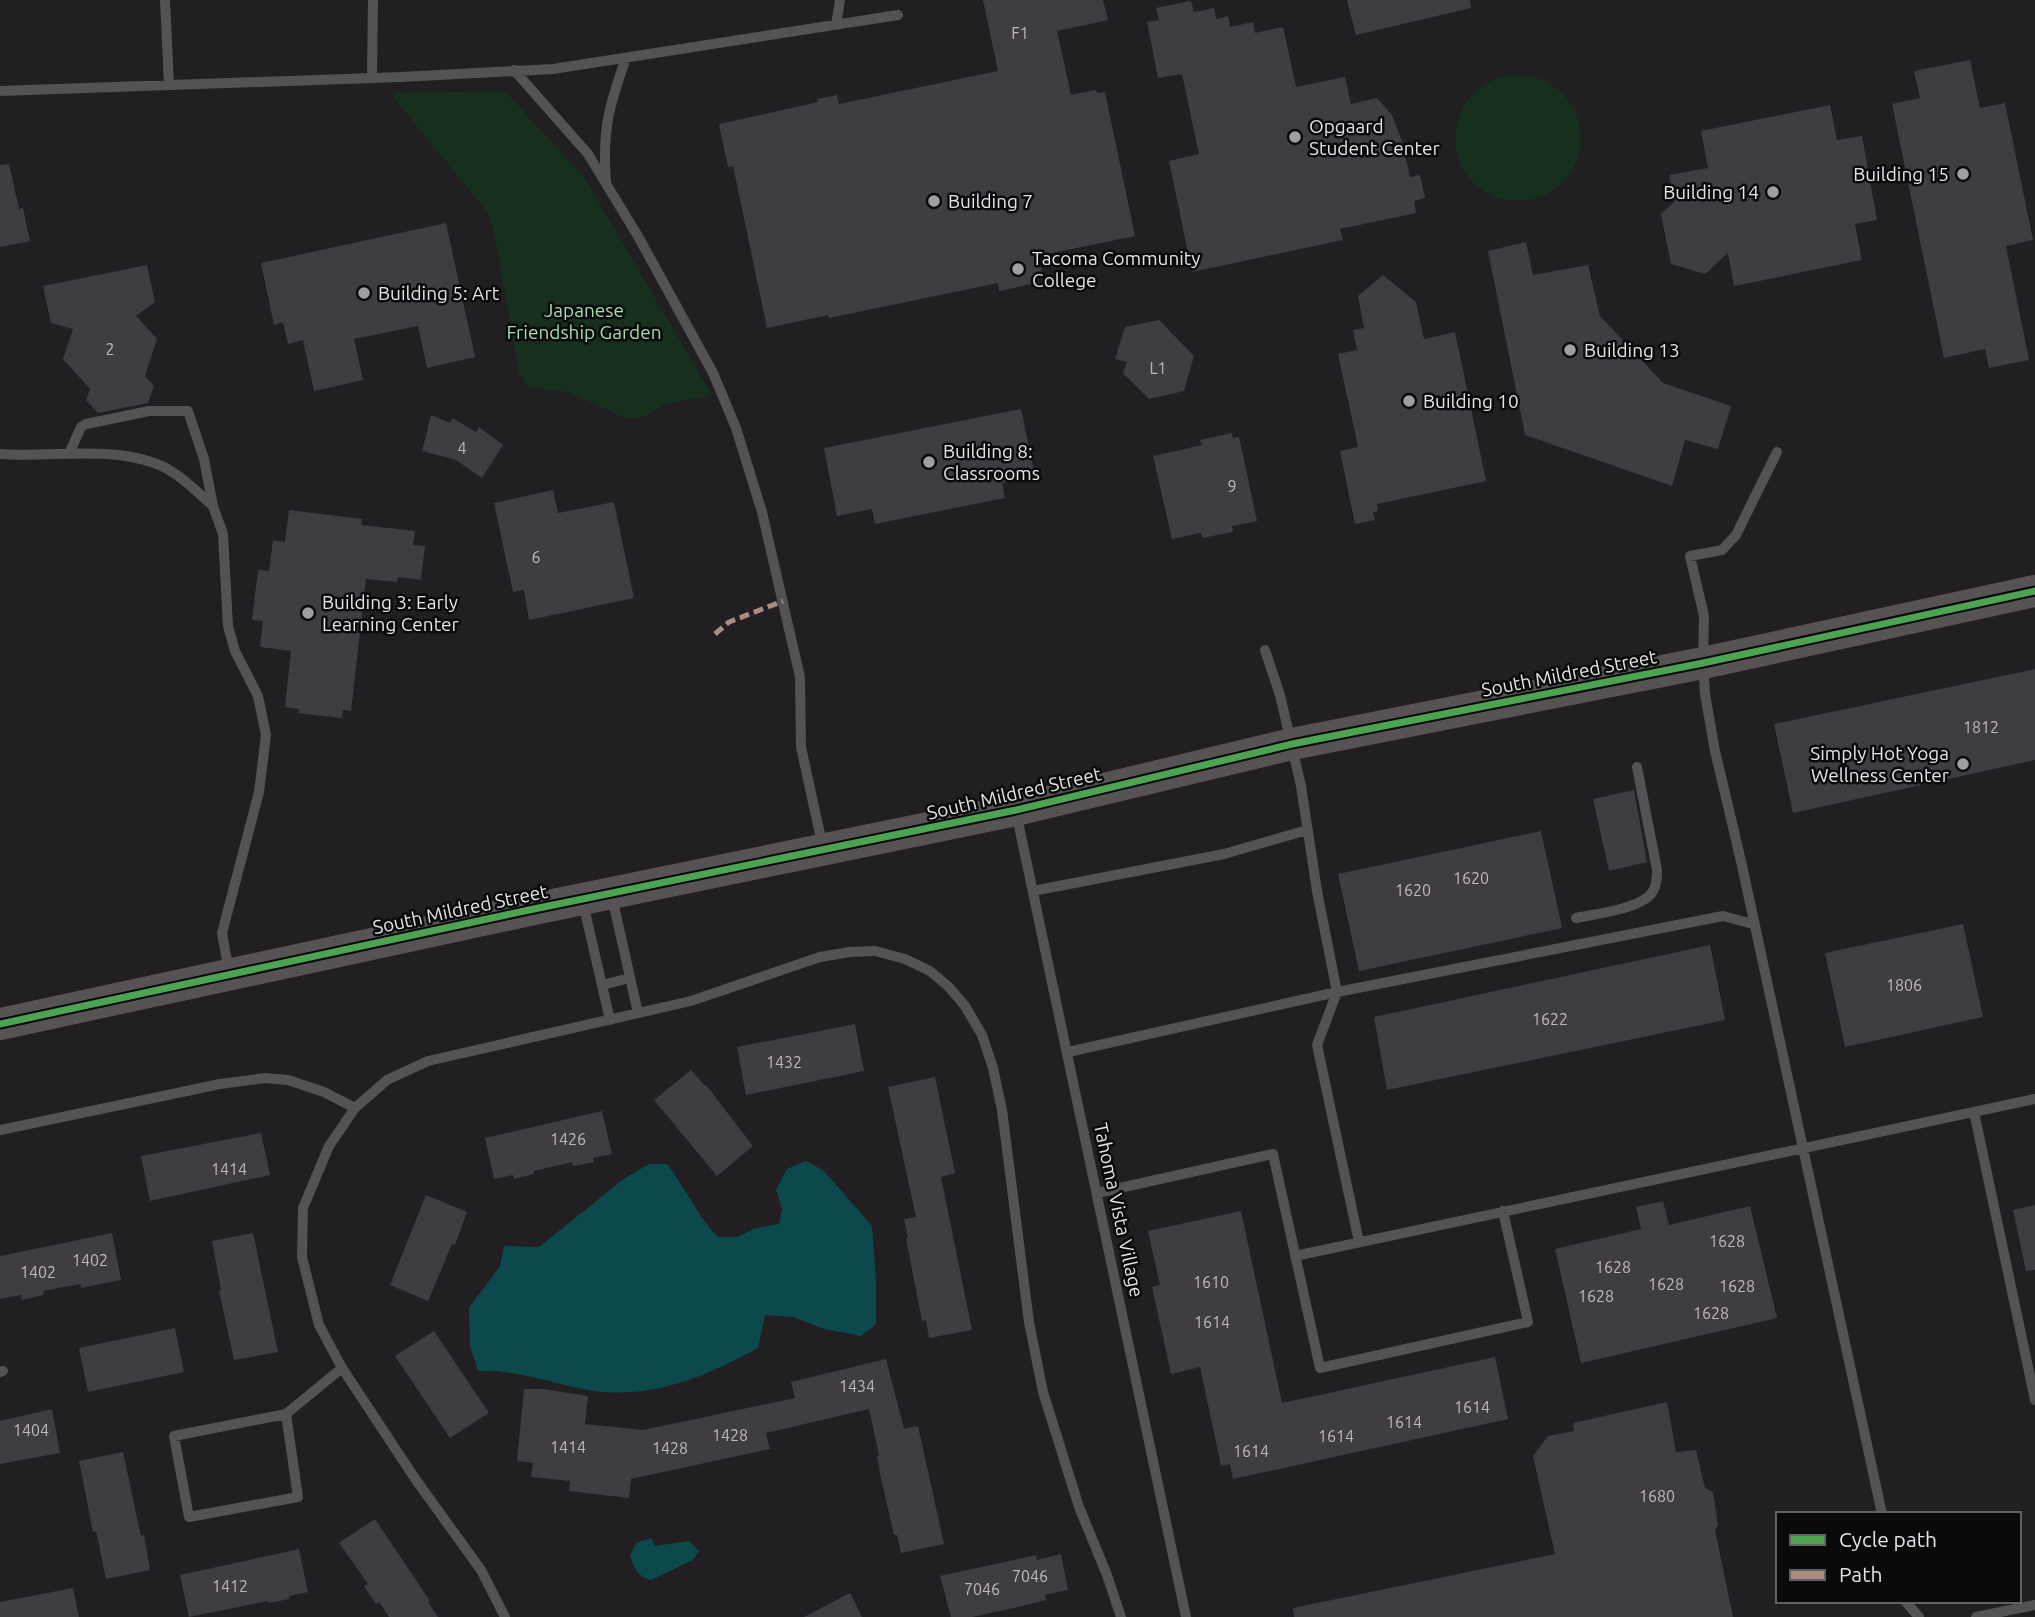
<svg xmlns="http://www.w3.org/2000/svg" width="2035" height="1617" viewBox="0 0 2035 1617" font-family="Ubuntu,sans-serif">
<rect width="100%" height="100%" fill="#211f22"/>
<path fill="#172f1d" d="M1455 138a63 63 0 1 1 126 0a63 63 0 1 1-126 0Z
M 505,91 L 584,177 L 712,395 L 665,404 L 642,418 L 622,417 L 568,392 L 527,387 L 519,373 L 494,231 L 487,212 L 395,99 L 394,93 Z"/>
<path fill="#0c494d" d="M 806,1161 L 824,1171 L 872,1226 L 876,1282 L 876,1324 L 861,1336 L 824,1329 L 793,1317 L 765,1315 L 758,1348 C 707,1376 653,1399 594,1391 C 555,1385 517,1369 478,1371 L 470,1346 L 469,1308 L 500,1266 L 504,1246 L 539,1247 L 625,1178 L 649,1164 L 667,1164 C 686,1188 696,1215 718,1237 L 737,1237 L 756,1228 L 779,1224 L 782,1209 L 776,1190 L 787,1169 Z
M 651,1538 L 655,1546 L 689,1541 L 699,1551 L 693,1560 L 651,1580 C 637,1576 635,1569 630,1556 L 636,1543 Z"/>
<path fill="#403c43" d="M 983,0 L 1103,0 L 1108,20 L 1057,31 L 1071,95 L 1096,90 L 1097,93 L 1105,92 L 1135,236 L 1038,256 L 1042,273 L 1034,275 L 1036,283 L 999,291 L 998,283 L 829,318 L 828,315 L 767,328 L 733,166 L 728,167 L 719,124 L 818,102 L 817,99 L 837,95 L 839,104 L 998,71 Z
M 1347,0 L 1470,0 L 1471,8 L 1356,35 Z
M 1191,1 L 1194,12 L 1214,8 L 1216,19 L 1228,16 L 1230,27 L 1253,22 L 1255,33 L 1283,27 L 1296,87 L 1345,77 L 1351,104 L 1377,98 L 1392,115 L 1402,141 L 1410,177 L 1420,175 L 1425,198 L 1414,201 L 1416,213 L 1340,229 L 1343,240 L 1192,272 L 1169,161 L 1199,154 L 1182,74 L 1158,78 L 1147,22 L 1159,20 L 1156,8 Z
M 1970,60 L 1980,108 L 2005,103 L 2033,240 L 2006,246 L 2029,360 L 1989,368 L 1985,349 L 1944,358 L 1892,104 L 1920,98 L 1914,71 Z
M 1830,105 L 1837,140 L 1862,136 L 1877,220 L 1855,224 L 1862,260 L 1734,286 L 1728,253 L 1705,274 L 1671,264 L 1661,214 L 1675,201 L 1669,175 L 1708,168 L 1701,131 Z
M 9,164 L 19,209 L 23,208 L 30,241 L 0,247 L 0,165 Z
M 446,223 L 475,357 L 427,368 L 418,326 L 354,339 L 363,380 L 314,391 L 303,340 L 288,344 L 283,322 L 274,325 L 261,263 Z
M 1526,242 L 1533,275 L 1588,265 L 1600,316 L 1663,383 L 1731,406 L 1718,449 L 1685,440 L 1672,486 L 1525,435 L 1488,251 Z
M 147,265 L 155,302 L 136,316 L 157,339 L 145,376 L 154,386 L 148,403 L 98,413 L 86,400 L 90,389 L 63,359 L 73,329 L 51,323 L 43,286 Z
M 1383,275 L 1416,302 L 1424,339 L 1455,332 L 1486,481 L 1377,504 L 1378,511 L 1373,512 L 1375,520 L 1355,524 L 1340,451 L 1358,447 L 1338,354 L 1357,350 L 1353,330 L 1364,328 L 1358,296 Z
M 1159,320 L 1194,356 L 1184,391 L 1149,399 L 1123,373 L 1127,362 L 1115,359 L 1125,327 Z
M 1021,409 L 1035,476 L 1002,483 L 1005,498 L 875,524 L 872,509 L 837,516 L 824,448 Z
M 431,415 L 450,423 L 452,418 L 476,432 L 479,427 L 503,445 L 482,478 L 456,460 L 422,451 Z
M 1232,433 L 1233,438 L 1239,437 L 1257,521 L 1232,526 L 1233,532 L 1202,538 L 1201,533 L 1172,539 L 1153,456 L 1202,445 L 1200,440 Z
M 553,490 L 558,513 L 614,502 L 634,598 L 529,620 L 524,590 L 513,592 L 494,503 Z
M 289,510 L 362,519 L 361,525 L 415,531 L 413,545 L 425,546 L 421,580 L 398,577 L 397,582 L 366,579 L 351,711 L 343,710 L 342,718 L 298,713 L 299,709 L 285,707 L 291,651 L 260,647 L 263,621 L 252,620 L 258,570 L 269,571 L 273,540 L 285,542 Z
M 2035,669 L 2035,760 L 1793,813 L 1774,724 Z
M 1634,790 L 1647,862 L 1609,871 L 1593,799 Z
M 1541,831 L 1562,928 L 1359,971 L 1338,874 Z
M 1963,924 L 1983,1017 L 1845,1047 L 1825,953 Z
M 1710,945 L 1725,1020 L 1387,1090 L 1374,1017 Z
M 855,1024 L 864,1071 L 746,1095 L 737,1047 Z
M 691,1070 L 705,1086 L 706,1085 L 753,1146 L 717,1176 L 654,1100 Z
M 935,1077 L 955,1173 L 941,1177 L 972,1330 L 929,1338 L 926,1320 L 922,1321 L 906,1238 L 908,1238 L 904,1219 L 916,1217 L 888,1087 Z
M 602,1111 L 612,1154 L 593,1158 L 594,1162 L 573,1166 L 572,1162 L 534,1171 L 534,1174 L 514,1179 L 513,1175 L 494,1179 L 485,1138 Z
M 261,1133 L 270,1175 L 150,1201 L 141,1156 Z
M 426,1195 L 467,1212 L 455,1245 L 452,1244 L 428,1301 L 390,1285 Z
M 1663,1201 L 1669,1225 L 1750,1206 L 1777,1318 L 1581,1363 L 1555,1249 L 1641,1229 L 1636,1207 Z
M 2035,1205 L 2035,1270 L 2026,1271 L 2013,1210 Z
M 1241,1211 L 1282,1403 L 1495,1357 L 1508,1419 L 1233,1479 L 1230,1464 L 1221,1466 L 1200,1367 L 1171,1374 L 1152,1287 L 1160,1285 L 1148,1231 Z
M 112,1233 L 121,1280 L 81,1288 L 80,1284 L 43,1291 L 44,1295 L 22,1300 L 21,1295 L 0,1299 L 0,1256 Z
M 253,1233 L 278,1352 L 234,1360 L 219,1291 L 221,1290 L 212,1241 Z
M 175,1328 L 184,1372 L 88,1392 L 79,1348 Z
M 434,1331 L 489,1413 L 450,1438 L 395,1356 Z
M 886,1359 L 904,1429 L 918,1426 L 944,1544 L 901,1553 L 897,1535 L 894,1535 L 881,1478 L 877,1456 L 879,1455 L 869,1409 L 766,1433 L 770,1449 L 631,1479 L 629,1498 L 569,1491 L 570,1481 L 531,1477 L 533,1463 L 517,1461 L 524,1389 L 544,1389 L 588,1396 L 585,1424 L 643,1430 L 795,1398 L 791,1382 Z
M 1667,1402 L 1676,1452 L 1696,1450 L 1705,1488 L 1713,1492 L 1718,1525 L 1715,1530 L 1733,1617 L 1294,1617 L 1293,1608 L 1555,1554 L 1533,1456 L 1548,1436 L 1574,1431 L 1573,1423 Z
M 52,1409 L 60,1453 L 0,1464 L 0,1421 Z
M 123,1452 L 141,1536 L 144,1535 L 150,1570 L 106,1579 L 96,1531 L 93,1532 L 79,1461 Z
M 375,1519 L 430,1601 L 428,1602 L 438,1617 L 389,1617 L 379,1602 L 376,1604 L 364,1586 L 368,1584 L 339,1543 Z
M 299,1549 L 308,1592 L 289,1596 L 289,1599 L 269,1603 L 268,1601 L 189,1617 L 180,1575 Z
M 1061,1554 L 1068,1590 L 1045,1595 L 1046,1600 L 1018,1607 L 972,1617 L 951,1617 L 940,1576 L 1036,1555 L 1037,1560 Z
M 73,1588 L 79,1617 L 0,1617 L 0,1602 Z
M 850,1593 L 862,1617 L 804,1617 Z"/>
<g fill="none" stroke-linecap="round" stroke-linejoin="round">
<path stroke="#545255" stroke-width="10" d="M 165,0 L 169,85
M 836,25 L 840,0
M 514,70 L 588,154 L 639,238 L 713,373 L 736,428 L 762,512 L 800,677 L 801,747 L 823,848
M 372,77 L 373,0
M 0,91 L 401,77 L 553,69 L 898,15
M 606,182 C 602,130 609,106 626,58
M 1777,452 L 1736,535 L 1722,550 L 1690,556 L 1704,616 L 1703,663 L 1705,694 L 1715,751 L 1741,861 L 1882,1514
M 0,454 C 51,458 108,445 157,464 C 178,472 196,491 213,506
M 69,454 L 81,427 L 86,424 L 149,411 L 188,411 L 204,459 L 213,506 L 223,534 L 228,626 L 235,651 L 258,696 L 266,735 L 259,792 L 222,933 L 229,972
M 1265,650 L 1280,695 L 1301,786 L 1317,891 L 1337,992 L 1317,1045 L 1359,1242
M 1016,812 L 1186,1617
M 1033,891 L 1224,854 L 1307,830
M 612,897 L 638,1013
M 583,903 L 610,1020
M 1576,918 C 1595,914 1643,909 1653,891 C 1657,885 1657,877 1657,870 L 1637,767
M 602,985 L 630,978
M 1068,1052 L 1337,992 L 1723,916 L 1753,924
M 355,1108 L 387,1080 L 428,1061 L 691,1001 L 820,957 L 850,952 L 875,951 L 905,959 L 930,971 L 949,987 L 965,1006 L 982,1035 L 993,1068 L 1002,1110 L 1029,1322 L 1043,1392 L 1079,1507 L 1107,1575 L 1121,1617
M 1974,1112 L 2035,1400
M 0,1130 L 220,1084 L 265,1078 L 288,1080 L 324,1092 L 355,1108 L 329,1146 L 303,1208 L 302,1257 L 319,1325 L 342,1368 L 416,1480 L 481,1570 L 505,1617
M 1097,1193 L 1273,1154 L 1320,1368 L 1528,1322 L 1503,1211
M 1295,1256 L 2035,1099
M 0,1372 L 3,1371
M 286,1414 L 298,1497 L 189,1517 L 174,1436 L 286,1414 L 342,1368
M 1905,1601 L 1919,1617
M 1976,1617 L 2035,1605"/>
<path stroke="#575254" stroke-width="32" d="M 0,1024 L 529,910 L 1016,810 L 1292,744 L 1703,663 L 2035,591"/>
<path stroke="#a88b81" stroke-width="5" stroke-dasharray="10 5" stroke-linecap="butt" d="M 715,634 L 729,622 L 783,601"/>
<g stroke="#0a090b" stroke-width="11">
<path id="cycleway" d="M 0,1024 L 529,910 L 1016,810 L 1292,744 L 1703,663 L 2035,591"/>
</g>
<use href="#cycleway" stroke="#4ca352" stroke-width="7"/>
</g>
<g fill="#a19ea2" stroke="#0a090b" stroke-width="2.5">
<circle cx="1295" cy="137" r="7"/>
<circle cx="1963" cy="174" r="7"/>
<circle cx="1773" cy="192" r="7"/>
<circle cx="934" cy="201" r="7"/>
<circle cx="1018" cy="269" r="7"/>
<circle cx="364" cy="293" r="7"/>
<circle cx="1570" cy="350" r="7"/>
<circle cx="1409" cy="401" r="7"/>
<circle cx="929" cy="462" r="7"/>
<circle cx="308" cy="613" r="7"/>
<circle cx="1963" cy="764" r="7"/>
</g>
<g text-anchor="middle" stroke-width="5" stroke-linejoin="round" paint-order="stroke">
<g font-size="16" fill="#bcb9be">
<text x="1020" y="39">F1</text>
<text x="110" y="355">2</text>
<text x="1158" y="374">L1</text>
<text x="462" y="454">4</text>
<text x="1232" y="492">9</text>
<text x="536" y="563">6</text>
<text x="1981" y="733">1812</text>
<text x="1471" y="884">1620</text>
<text x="1413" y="896">1620</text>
<text x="1904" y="991">1806</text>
<text x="1550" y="1025">1622</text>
<text x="784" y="1068">1432</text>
<text x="568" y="1145">1426</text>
<text x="229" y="1175">1414</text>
<text x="1727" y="1247">1628</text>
<text x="90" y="1266">1402</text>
<text x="1613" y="1273">1628</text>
<text x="38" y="1278">1402</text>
<text x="1211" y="1288">1610</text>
<text x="1666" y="1290">1628</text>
<text x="1737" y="1292">1628</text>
<text x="1596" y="1302">1628</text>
<text x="1711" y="1319">1628</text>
<text x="1212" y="1328">1614</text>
<text x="857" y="1392">1434</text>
<text x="1472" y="1413">1614</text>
<text x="1404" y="1428">1614</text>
<text x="31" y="1436">1404</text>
<text x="730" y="1441">1428</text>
<text x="1336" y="1442">1614</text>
<text x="568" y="1453">1414</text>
<text x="670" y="1454">1428</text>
<text x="1251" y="1457">1614</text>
<text x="1657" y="1502">1680</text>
<text x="1030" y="1582">7046</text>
<text x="230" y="1592">1412</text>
<text x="982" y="1595">7046</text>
</g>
<g font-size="19" fill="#e6e3e7" stroke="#0a090b" text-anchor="start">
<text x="1309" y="133">Opgaard<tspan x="1309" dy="22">Student Center</tspan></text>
<text x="1949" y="181" text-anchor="end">Building 15</text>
<text x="1759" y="199" text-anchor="end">Building 14</text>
<text x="948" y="208">Building 7</text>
<text x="1032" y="265">Tacoma Community<tspan x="1032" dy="22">College</tspan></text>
<text x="378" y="300">Building 5: Art</text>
<text x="1584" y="357">Building 13</text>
<text x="1423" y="408">Building 10</text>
<text x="943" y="458">Building 8:<tspan x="943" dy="22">Classrooms</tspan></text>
<text x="322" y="609">Building 3: Early<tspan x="322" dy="22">Learning Center</tspan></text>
<text x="1949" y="760" text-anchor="end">Simply Hot Yoga<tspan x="1949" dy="22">Wellness Center</tspan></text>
</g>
<g font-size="19" fill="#a4dfad" stroke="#0a090b">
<text x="584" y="317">Japanese<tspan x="584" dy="22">Friendship Garden</tspan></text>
</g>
<g font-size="19" fill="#e6e3e7" stroke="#0a090b">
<text transform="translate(1569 673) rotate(-11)" y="7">South Mildred Street</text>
<text transform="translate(1014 793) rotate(-13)" y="7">South Mildred Street</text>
<text transform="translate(460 909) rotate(-12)" y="7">South Mildred Street</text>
<text transform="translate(1119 1210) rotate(78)" y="7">Tahoma Vista Village</text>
</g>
</g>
<rect x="1776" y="1512" width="245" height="91" fill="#0a090b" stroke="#626063" stroke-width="2"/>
<rect x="1790" y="1535" width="35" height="10" fill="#4ca352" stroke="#626063" stroke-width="2"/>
<text x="1839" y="1547" font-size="21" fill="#e6e3e7">Cycle path</text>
<rect x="1790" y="1570" width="35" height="10" fill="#a88b81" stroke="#626063" stroke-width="2"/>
<text x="1839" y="1582" font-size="21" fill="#e6e3e7">Path</text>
</svg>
